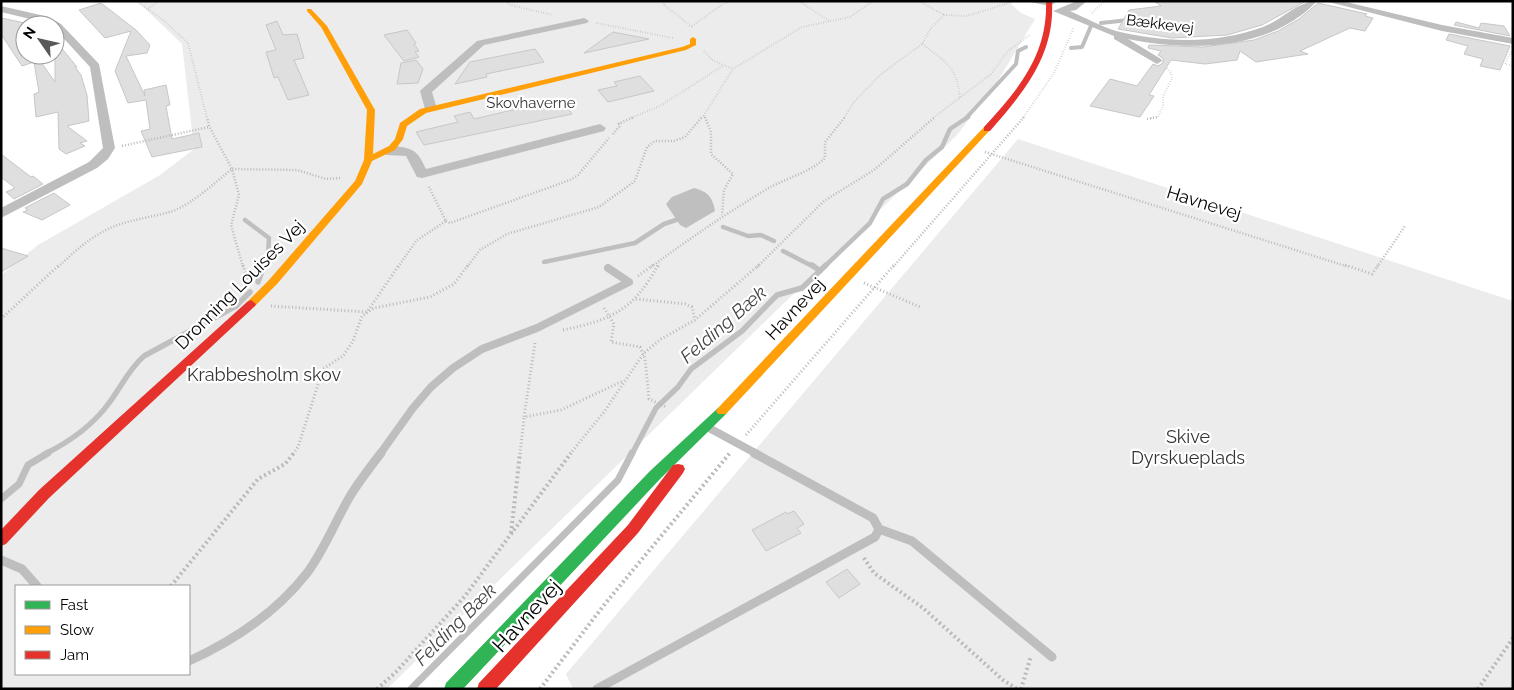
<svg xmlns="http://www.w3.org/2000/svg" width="1514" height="690" viewBox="0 0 1514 690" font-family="Raleway,sans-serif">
<rect width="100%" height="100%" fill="#fff"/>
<path fill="#ececec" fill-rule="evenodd" d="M 137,1 L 1008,1 L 1021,13 L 1035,19 L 996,84 L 957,135 L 387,689 L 1,689 L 1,275 L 38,245 L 160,175 L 194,149 L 182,44 ZM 16,586 L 189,586 L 189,674 L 16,674 Z
M 1018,139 L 1513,301 L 1513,689 L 573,689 L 566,674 Z"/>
<path fill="#bfbfbf" d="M 694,188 C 708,192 712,196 715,211 L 686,228 L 680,225 L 666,204 L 672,197 Z"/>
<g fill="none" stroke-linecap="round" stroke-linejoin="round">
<path stroke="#bfbfbf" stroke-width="4" d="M 1101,23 L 1129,20
M 1071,48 L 1082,47 L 1091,26
M 966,118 L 1016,64 L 1018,51 L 1026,47"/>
<path stroke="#bfbfbf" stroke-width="4.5" d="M 245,220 L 269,238 L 268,254 L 263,267
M 723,227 L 748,236 L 761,235 L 774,241
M 783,251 L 814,267
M 544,262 L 635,243 L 664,224 L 676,220
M 824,267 L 870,223 L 883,199 L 907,184 L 926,160 L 942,147 L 950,129 L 968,117"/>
<path stroke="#bfbfbf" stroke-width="5.5" d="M 812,265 L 820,271
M 258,282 L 264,265
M 45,454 C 69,442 93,425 109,403 C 121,387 129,369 144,356 L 236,306 L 250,292
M 632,454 L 656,408 L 678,387 L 691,369 L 742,331 L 777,295 L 802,288 L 826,265"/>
<path stroke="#bfbfbf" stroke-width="7" d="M 1,499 L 19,484 L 28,465 L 48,453
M 411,689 L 618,480 L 632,453"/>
</g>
<path fill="#dfdfdf" stroke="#c7c7c7" d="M 1154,1 L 1306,1 L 1262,25 L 1227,35 L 1172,38 L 1118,29 L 1129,10 L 1161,6 Z
M 101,3 L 136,30 L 150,45 L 147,53 L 126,56 L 145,96 L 144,90 L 166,85 L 170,105 L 166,106 L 172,139 L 199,133 L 202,147 L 152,157 L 141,131 L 150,129 L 146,100 L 128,103 L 115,71 L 131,31 L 105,38 L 79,10 Z
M 1318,3 L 1367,14 L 1365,16 L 1373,18 L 1365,31 L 1350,28 L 1300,51 L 1308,54 L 1256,62 L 1240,51 L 1237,60 L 1205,64 L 1171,60 L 1149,95 L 1154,96 L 1140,117 L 1090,106 L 1110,79 L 1137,86 L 1153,64 L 1158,66 L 1163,63 L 1163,58 L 1158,55 L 1161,51 L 1148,48 L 1149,45 L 1203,47 L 1254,40 L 1278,31 L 1299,19 Z
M 1,18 L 25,23 L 25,55 L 36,55 L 55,82 L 55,40 L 77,67 L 75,67 L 81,75 L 87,95 L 89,121 L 67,126 L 87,141 L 80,143 L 85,146 L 66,154 L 59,149 L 58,112 L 36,117 L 34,94 L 39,92 L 34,62 L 22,66 L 1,34 Z
M 277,21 L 283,35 L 297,34 L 304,58 L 294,60 L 309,95 L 288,100 L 278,77 L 274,78 L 266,52 L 276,50 L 266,25 Z
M 1456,22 L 1479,28 L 1481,23 L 1504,26 L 1510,36 L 1454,25 Z
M 407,30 L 416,43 L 414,44 L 419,51 L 415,52 L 419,57 L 404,61 L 384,35 Z
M 613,32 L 649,39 L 584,53 Z
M 1449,34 L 1510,46 L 1500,70 L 1480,66 L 1483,59 L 1464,54 L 1468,46 L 1446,40 Z
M 535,49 L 544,62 L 486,74 L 487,77 L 455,84 L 470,62 Z
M 416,60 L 423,69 L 418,83 L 397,84 L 401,63 Z
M 640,76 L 654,91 L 608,102 L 598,90 L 617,86 L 614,82 Z
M 555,100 L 563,100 L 572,114 L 424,145 L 416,132 L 458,122 L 454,116 L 470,112 L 474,119 Z
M 1,154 L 31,177 L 33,176 L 43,184 L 14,199 L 6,192 L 15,188 L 1,177 Z
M 54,193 L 70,205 L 42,220 L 23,212 L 28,210 L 25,208 Z
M 1,248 L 28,256 L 1,272 Z
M 794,511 L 804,524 L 797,528 L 801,533 L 766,551 L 752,530 L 786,512 L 787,514 Z
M 847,569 L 860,584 L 839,598 L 826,582 Z"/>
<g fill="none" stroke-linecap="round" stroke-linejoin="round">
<path stroke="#b9b9b9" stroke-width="2" stroke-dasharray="0.5 2" stroke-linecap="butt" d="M 136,1 L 162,19 L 188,43 L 207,118
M 506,1 L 510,5 L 553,15
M 665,1 L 663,4 L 692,27
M 799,1 L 829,21
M 919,1 L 944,15
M 148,9 L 158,1
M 1092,13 L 1105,1
M 596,23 L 673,38
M 692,26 L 723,4 L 732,1
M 922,44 C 947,63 956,65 960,98
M 704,51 L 712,60 L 733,69
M 1511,52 L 1505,64 L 1513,66
M 631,118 L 660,106 L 724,65
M 701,118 L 704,115
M 705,118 L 704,115 L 733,69 L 802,27 L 850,17 L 873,1
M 844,118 L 854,102 L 880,75 L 922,44 L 931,28 L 944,15 L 967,16 L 1015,1
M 933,118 L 991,74 L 1008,51 L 1031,34
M 1023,118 L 1054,73 L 1074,27
M 1151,118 L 1158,117 L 1163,106 L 1163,96 L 1172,79 L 1171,73 L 1166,67"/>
<path stroke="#b9b9b9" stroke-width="2.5" stroke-dasharray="1 2" stroke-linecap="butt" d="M 705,117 L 711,132 L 711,154 L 733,174 L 724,190 L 722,215
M 1147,119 L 1158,117
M 618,124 L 634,117
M 613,134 L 619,127 L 619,123
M 122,146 L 209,127
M 985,152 L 1349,267
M 446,221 L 450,223 L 570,180 L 578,175 L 609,138
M 58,267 C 77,249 98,230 124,223 C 140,218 157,216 173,211 C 195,202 213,184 232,169 L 209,126 L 207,117
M 243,267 L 231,225 L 239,195 L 232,169 L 297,170 L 326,179 L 340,178
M 398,267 L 416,241 L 446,221 L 428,185
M 467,267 L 480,250 L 507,234 L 599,207 L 635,181 L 647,147 L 655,141 L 674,141 L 685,137 L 702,117
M 651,267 C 689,239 727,213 767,189 C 786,178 809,173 825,158 L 825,142 L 845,117
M 658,267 L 659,264
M 757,267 L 824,201 L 874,170 L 935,117
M 893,267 L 1024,117
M 1377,267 L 1405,226"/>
<path stroke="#b9b9b9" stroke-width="3" stroke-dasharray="1 2.5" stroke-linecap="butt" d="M 243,265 L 248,283
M 1345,265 L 1372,274 L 1378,265
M 638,276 L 653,265
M 864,283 L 920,307
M 636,299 L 685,304 L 692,307 L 695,320
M 271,306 L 367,312 L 399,265
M 604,308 L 614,324 L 611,342 L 640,347 L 645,358 L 649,399 L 666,407
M 1,319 L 59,265
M 563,330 C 611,320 634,310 658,265
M 535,343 L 524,417 L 561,410 L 623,381
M 746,435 L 894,265
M 293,454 L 298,447 L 323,369 L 343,356 L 353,341 L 362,316 L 374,308 L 430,297 L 454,284 L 468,265
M 520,454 L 524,418
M 570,454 L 604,412 L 644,353 L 661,339 L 695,320 L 759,265"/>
<path stroke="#b9b9b9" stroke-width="4" stroke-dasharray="2 3" stroke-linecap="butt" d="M 511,533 L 520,453
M 864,558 L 874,573 L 923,608 L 1003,680 L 1017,689
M 171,586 L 258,479 L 285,464 L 294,453
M 377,689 L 396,672 L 465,596 L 571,453
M 540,689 L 604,605 L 730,453
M 1021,689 L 1031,656
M 1478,689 L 1513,638"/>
<path stroke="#bebebe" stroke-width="8" d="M 709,428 L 757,454
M 380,454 L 413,408 L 431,387 L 453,368 L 482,349 L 537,328 L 629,282 L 608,268"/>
<path stroke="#bebebe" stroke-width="9" d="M 879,529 L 912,541 L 1052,657
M 1,560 L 22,569 L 37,586
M 189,661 C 235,640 276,613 307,573 C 325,549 336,519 352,493 C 361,479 371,466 381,453
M 597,689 L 875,537 L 879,529 L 873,518 L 754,453"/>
<path fill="#bebebe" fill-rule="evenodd" d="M 1025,1 L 1053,1 L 1055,3 L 1050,6 Z
M 1077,1 L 1087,1 L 1076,10 L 1070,11 C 1086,18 1100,26 1116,31 C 1164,43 1217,44 1263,27 C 1282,20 1298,1 1317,1 C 1272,50 1189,52 1128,39 L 1161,59 L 1162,61 L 1157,64 L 1114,39 L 1114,36 L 1053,11 Z
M 1325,1 L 1342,1 L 1442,25 L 1513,38 L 1513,44 L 1442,31 Z
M 1,6 L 49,17 L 61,24 L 99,64 L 115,148 L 108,159 L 97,168 L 1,218 L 1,208 L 89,162 L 103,148 L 90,67 L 55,29 L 55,25 L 1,12 Z
M 584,18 L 589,21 L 587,23 L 484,45 L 432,92 L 437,109 L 435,111 L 427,111 L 425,109 L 420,91 L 422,89 L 477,41 Z
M 600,124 L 606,128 L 604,131 L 422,178 L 417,177 L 406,156 L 387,155 L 381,151 C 388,144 407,146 415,152 C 420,156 423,163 426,169 Z"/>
<path fill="#30b455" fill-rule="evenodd" d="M 722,406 L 726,408 L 728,411 L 726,414 L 660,479 L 463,689 L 444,689 L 446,683 L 650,471 L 718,408 Z"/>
<path fill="#ff9f0a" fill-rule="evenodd" d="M 307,9 L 311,9 L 327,26 L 375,110 L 373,154 L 389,146 L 395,139 L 400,123 L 420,109 L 682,47 L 690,44 L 690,39 L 693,37 L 696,39 L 696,45 L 686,50 L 426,113 L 407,126 L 403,139 L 395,150 L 372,161 L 362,184 L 277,284 L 255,306 L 251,308 L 246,304 L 247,302 L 269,280 L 355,181 L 364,160 L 367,110 L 321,27 L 307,11 Z
M 984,127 L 991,129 L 726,414 L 718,414 L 716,411 L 718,408 Z"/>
<path fill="#e5322d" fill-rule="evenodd" d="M 1046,1 L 1052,1 C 1055,55 1024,92 990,131 L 984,131 L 984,127 C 1018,90 1048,55 1046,1 Z
M 251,300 L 256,304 L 255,306 L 49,498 L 6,544 L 1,546 L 1,530 L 39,490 L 247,302 Z
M 678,464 L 683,465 L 685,469 L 683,473 L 638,533 L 496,689 L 477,689 L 479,683 L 628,525 L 673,465 Z"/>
</g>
<g text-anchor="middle" stroke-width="4.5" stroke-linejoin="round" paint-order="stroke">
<g font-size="15" fill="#000" stroke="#fff">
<text transform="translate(1160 24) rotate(7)" y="5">Bækkevej</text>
</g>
<g font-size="15" fill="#333" stroke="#fff">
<text x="531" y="108">Skovhaverne</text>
</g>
<g font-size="18" fill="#000" stroke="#fff">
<text transform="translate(1204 203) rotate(17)" y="6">Havnevej</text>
<text transform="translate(240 285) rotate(-45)" y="6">Dronning Louises Vej</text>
<text transform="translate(795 309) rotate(-47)" y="6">Havnevej</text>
</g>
<g font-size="18" fill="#333" stroke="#fff">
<text x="264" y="381">Krabbesholm skov</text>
<text x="1188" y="443">Skive<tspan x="1188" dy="21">Dyrskueplads</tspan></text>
</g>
<g font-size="19" font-style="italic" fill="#444" stroke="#fff">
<text transform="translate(723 324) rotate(-41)" y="7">Felding Bæk</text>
<text transform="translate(455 624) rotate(-45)" y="7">Felding Bæk</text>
</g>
<g font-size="21" fill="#000" stroke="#fff">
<text transform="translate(527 616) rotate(-47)" y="7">Havnevej</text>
</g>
</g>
<rect width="1514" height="690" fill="none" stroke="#000000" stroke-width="5"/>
<rect x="15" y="585" width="175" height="90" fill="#ffffff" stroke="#999999"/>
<rect x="25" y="601" width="25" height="8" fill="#30b455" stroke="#999999"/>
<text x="60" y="610" font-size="15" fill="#000000">Fast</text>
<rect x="25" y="626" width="25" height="8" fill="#ff9f0a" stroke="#999999"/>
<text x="60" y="635" font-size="15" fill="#000000">Slow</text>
<rect x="25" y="651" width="25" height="8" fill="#e5322d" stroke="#999999"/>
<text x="60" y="660" font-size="15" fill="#000000">Jam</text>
<g transform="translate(40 40) rotate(304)"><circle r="24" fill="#ffffff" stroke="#999999"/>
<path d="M0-4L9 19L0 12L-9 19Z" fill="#595959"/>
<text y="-8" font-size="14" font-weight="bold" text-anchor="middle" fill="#000000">N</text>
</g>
</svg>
